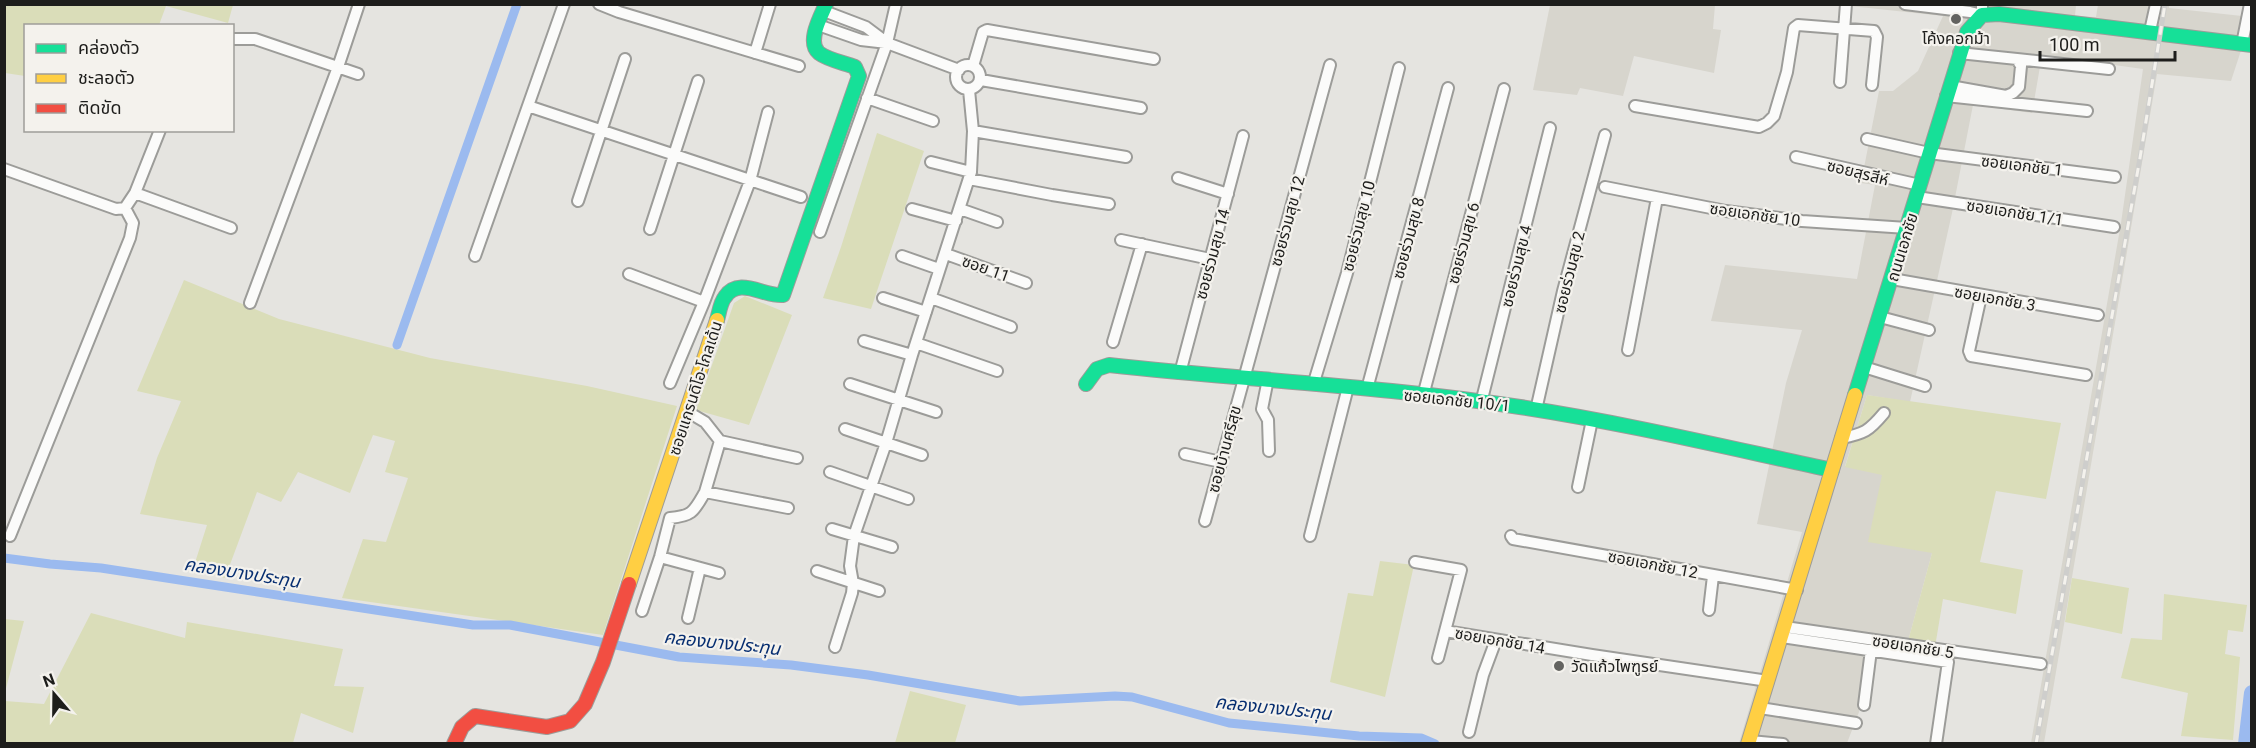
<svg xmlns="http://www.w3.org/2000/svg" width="2256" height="748" viewBox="0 0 2256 748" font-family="Roboto,'Noto Sans Thai',sans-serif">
<rect width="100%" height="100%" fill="#e5e4e0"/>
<path fill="#d7d5cd" d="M 2169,4 L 2169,8 L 2251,17 L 2251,20 L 2231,81 L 2157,74 L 2044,743 L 2031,743 L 2121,223 L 2143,69 L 2042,55 L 2032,113 L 1973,105 L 1952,213 L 1910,402 L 1867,395 L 1845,466 L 1882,474 L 1932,553 L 1908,641 L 1876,637 L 1859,712 L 1847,743 L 1739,743 L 1802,532 L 1757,524 L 1786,383 L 1802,330 L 1711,321 L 1725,265 L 1857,279 L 1875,185 L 1861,183 L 1879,91 L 1893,91 L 1918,71 L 1943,16 L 1841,5 L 2076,5 L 2075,16 L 2096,17 L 2098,5 Z
M 1550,5 L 1715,5 L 1713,29 L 1721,30 L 1714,73 L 1634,56 L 1623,96 L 1580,88 L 1577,95 L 1533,90 Z"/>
<path fill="#daddb9" d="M 5,4 L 233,4 L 233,5 L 228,23 L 166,6 L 159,25 L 26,26 L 25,76 L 5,73 Z
M 877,133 L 924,151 L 871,309 L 823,298 L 841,247 Z
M 184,280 L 279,319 L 430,358 L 587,386 L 677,406 L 603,635 L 342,598 L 363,539 L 386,542 L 408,478 L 385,472 L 395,441 L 373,435 L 350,493 L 298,472 L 281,502 L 257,492 L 225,578 L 193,569 L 207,525 L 140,514 L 157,458 L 181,401 L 137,391 Z
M 745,296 L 792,315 L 749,425 L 696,410 L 734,303 Z
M 1867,395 L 2061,423 L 2046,499 L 1996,491 L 1980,562 L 2023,570 L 2016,614 L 1943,599 L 1935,647 L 1908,641 L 1932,553 L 1868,542 L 1882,475 L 1845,467 Z
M 1380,561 L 1414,565 L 1385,697 L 1330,682 L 1348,593 L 1373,596 Z
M 2072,578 L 2129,588 L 2122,634 L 2065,622 Z
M 2164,594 L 2247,605 L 2243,632 L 2228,630 L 2225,654 L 2240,657 L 2233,740 L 2181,736 L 2188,693 L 2121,678 L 2131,638 L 2162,640 Z
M 91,613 L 185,638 L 187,622 L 343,649 L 334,686 L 364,687 L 353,733 L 301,713 L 293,743 L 5,743 L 5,701 L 44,704 Z
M 5,619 L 24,621 L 5,692 L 4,619 Z
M 910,691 L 966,705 L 955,743 L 895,743 Z"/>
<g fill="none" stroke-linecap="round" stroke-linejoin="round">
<path stroke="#9bbaef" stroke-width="9" d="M 397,345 L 517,4
M 4,558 L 50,564 L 101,568 L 473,625 L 510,625 L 679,657 L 791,665 L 868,675 L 1020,701 L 1115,696 L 1132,697 L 1229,723 L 1359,736 L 1421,738 L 1435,744"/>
<path stroke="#9bbaef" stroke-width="16" d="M 2246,744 L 2252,693"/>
<g stroke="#9c9c99" stroke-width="14">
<path id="street" d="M 599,4 L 619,12 L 799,66
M 1905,4 L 1970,12 L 1982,15 L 1982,4
M 824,11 L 866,27 L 886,42
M 818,25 L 861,40 L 887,43 L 959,70
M 2150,31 L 2156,4
M 232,39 L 255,39 L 358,74
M 2242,44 L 2250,4
M 755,53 L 770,4
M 2017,59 L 2109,69
M956 77a12 12 0 1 1 24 0a12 12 0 1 1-24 0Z
M 973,66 L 983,32 L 987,30 L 1154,59
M 981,80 L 1141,108
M 1840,82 L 1846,4
M 1950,86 L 2006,96 L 2013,93 L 2019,87 L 2021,66 L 2017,59 L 1959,53
M 1946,96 L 2087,111
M 867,98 L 933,121
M 528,106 L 801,197
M 1635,106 L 1759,127 L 1767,123 L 1774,116 L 1787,72 L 1794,28 L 1798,25 L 1874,31 L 1877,37 L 1872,85
M 973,131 L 1126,157
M 1867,139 L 1929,153 L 2115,177
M 1796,157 L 1920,185
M 931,162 L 971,172
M 4,169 L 116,209 L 125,208 L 135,193 L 231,228
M 1178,178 L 1228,194
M 969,179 L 1052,195 L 1109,204
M 1605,187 L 1726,211 L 1802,221 L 1907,228
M 135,193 L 160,130
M 1917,197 L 2114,227
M 578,201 L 625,59
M 912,209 L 956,221
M 960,209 L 997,222
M 650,229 L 698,81
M 820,232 L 887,43 L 896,4
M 1121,240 L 1210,259
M 946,254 L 1026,283
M 475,256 L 564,4
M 902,256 L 939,269
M 629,274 L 704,302
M 1892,279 L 2098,315
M 1981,296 L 1969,351 L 1971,356 L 2086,375
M 883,298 L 926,312
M 931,298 L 1011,327
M 250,303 L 338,67 L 359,4
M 1880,317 L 1929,330
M 864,341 L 912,355
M 1113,342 L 1142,244
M 916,343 L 997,371
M 1628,350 L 1657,198
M 1864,367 L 1925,386
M 1180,373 L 1243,136
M 1268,379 L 1262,409 L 1268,420 L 1269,451
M 1314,382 L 1347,273 L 1399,68
M 670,383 L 704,302 L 750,181 L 768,112
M 850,384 L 936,412
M 1367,389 L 1448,88
M 1423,396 L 1504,89
M 1481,403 L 1550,128
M 1536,410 L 1563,291 L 1605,135
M 688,412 L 705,422 L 720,441 L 797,458
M 845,429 L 922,455
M 1841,438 C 1864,434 1869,431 1884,413
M 720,441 L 705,492 L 788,508
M 1185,454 L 1221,462
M 830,472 L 908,499
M 1578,487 L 1592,420
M 1205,521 L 1330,65
M 832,529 L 892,547
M 10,536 L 130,238 L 133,223 L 125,208
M 1310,536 L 1348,387
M 1511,536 L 1513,539 L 1797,590
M 660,557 L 719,573
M 1415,562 L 1461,570 L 1438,658
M 817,571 L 879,591
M 1709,610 L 1713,576
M 642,611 L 660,557 L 670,518 C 693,516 694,511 705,492
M 688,618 L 700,568
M 1785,627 L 2041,664
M 1445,631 L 1592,655 L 1768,681
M 1782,637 L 1948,662 L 1936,744
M 835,647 L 852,593 L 853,583 L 850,566 L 854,536 L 886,443 L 912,355 L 971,172 L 973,131 L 969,90
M 1864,705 L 1871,650
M 1760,708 L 1856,723
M 1469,732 L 1483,675 L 1496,640
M 1750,741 L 1783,744"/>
</g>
<g stroke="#9c9c99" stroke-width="16">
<path id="fast" d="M 717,320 C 719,314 720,303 725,297 C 739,276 764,297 783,295 L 859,76 L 855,67 C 845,63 828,60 819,53 C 806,42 821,16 826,4
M 1086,384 L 1097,369 L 1109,365 C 1246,380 1384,386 1520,407 C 1625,423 1729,448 1832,470
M 1855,395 L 1967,32 L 1982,15 L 1999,14 L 2252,45"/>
</g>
<g stroke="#9c9c99" stroke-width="16">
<path id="slow" d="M 629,584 L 717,320
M 1748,744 L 1855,395"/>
</g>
<g stroke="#9c9c99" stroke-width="16">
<path id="jam" d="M 454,744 L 462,727 L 475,716 L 547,727 L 570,721 L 585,704 L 603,662 L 629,584"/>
</g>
<use href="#street" stroke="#fbfbfa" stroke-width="10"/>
<use href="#fast" stroke="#16e098" stroke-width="14"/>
<use href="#slow" stroke="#ffcf43" stroke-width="14"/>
<use href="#jam" stroke="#f24e42" stroke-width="14"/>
<g stroke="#cececc" stroke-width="5">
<path id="rail" d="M 2036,744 L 2140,158 L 2165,4"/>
</g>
<use href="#rail" stroke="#f4f2ed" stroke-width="3" stroke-dasharray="9" stroke-linecap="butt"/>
</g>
<g fill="#636360" stroke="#f4f2ed" stroke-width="2">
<circle cx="1956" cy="19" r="6"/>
<circle cx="1559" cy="666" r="6"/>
</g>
<g text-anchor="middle" stroke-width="4.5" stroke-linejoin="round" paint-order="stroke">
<g font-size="16" fill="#1d1d1b" stroke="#f4f2ed">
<text x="1956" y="44">โค้งคอกม้า</text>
<text x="1571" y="672" text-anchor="start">วัดแก้วไพฑูรย์</text>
</g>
<g font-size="16" fill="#1d1d1b" stroke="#f4f2ed">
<text transform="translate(2022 165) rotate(7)" y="6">ซอยเอกชัย 1</text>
<text transform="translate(1858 172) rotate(14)" y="6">ซอยสุรสีห์</text>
<text transform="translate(2015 212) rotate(9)" y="6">ซอยเอกชัย 1/1</text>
<text transform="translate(1755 214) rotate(8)" y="6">ซอยเอกชัย 10</text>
<text transform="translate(1287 221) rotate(-75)" y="6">ซอยร่วมสุข 12</text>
<text transform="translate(1358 226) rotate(-76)" y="6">ซอยร่วมสุข 10</text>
<text transform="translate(1408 238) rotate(-75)" y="6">ซอยร่วมสุข 8</text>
<text transform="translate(1463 243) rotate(-75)" y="6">ซอยร่วมสุข 6</text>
<text transform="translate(1902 247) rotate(-73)" y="6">ถนนเอกชัย</text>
<text transform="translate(1212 254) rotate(-75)" y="6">ซอยร่วมสุข 14</text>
<text transform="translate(1516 266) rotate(-76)" y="6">ซอยร่วมสุข 4</text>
<text transform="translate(986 268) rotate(20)" y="6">ซอย 11</text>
<text transform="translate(1569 272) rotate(-76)" y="6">ซอยร่วมสุข 2</text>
<text transform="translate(1995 298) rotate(10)" y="6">ซอยเอกชัย 3</text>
<text transform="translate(695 388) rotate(-72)" y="6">ซอยแกรนดิโอ-โกลเด้น</text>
<text transform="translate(1457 400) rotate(6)" y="6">ซอยเอกชัย 10/1</text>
<text transform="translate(1224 449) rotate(-75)" y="6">ซอยบ้านศรีสุข</text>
<text transform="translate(1653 564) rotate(11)" y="6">ซอยเอกชัย 12</text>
<text transform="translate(1500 640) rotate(10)" y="6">ซอยเอกชัย 14</text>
<text transform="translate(1913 646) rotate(9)" y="6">ซอยเอกชัย 5</text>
</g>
<g font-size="18" font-style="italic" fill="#082f71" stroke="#f4f2ed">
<text transform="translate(242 573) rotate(9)" y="6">คลองบางประทุน</text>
<text transform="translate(722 643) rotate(6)" y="6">คลองบางประทุน</text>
<text transform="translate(1273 708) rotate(6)" y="6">คลองบางประทุน</text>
</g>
</g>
<rect width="2256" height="748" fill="none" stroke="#1d1d1b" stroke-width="12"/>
<rect x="24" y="24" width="210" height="108" fill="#f4f2ed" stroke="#9e9d99" stroke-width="1.5"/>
<rect x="36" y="44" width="30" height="9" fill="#16e098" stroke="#9e9d99" stroke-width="1.5"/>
<text x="78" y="54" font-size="18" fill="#1d1d1b">คล่องตัว</text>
<rect x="36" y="74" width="30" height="9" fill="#ffcf43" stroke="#9e9d99" stroke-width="1.5"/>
<text x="78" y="84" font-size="18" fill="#1d1d1b">ชะลอตัว</text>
<rect x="36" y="104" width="30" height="9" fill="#f24e42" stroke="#9e9d99" stroke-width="1.5"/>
<text x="78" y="114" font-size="18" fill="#1d1d1b">ติดขัด</text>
<g transform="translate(54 694) rotate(340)" stroke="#f4f2ed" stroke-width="4.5" paint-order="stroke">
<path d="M0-4.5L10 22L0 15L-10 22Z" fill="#1d1d1b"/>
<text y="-9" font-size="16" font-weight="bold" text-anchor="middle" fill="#1d1d1b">N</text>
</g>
<path d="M2040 51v9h135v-9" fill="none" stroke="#1d1d1b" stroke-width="3"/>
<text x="2049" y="51" font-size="18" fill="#1d1d1b" stroke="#f4f2ed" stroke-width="4.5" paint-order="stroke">100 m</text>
</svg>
